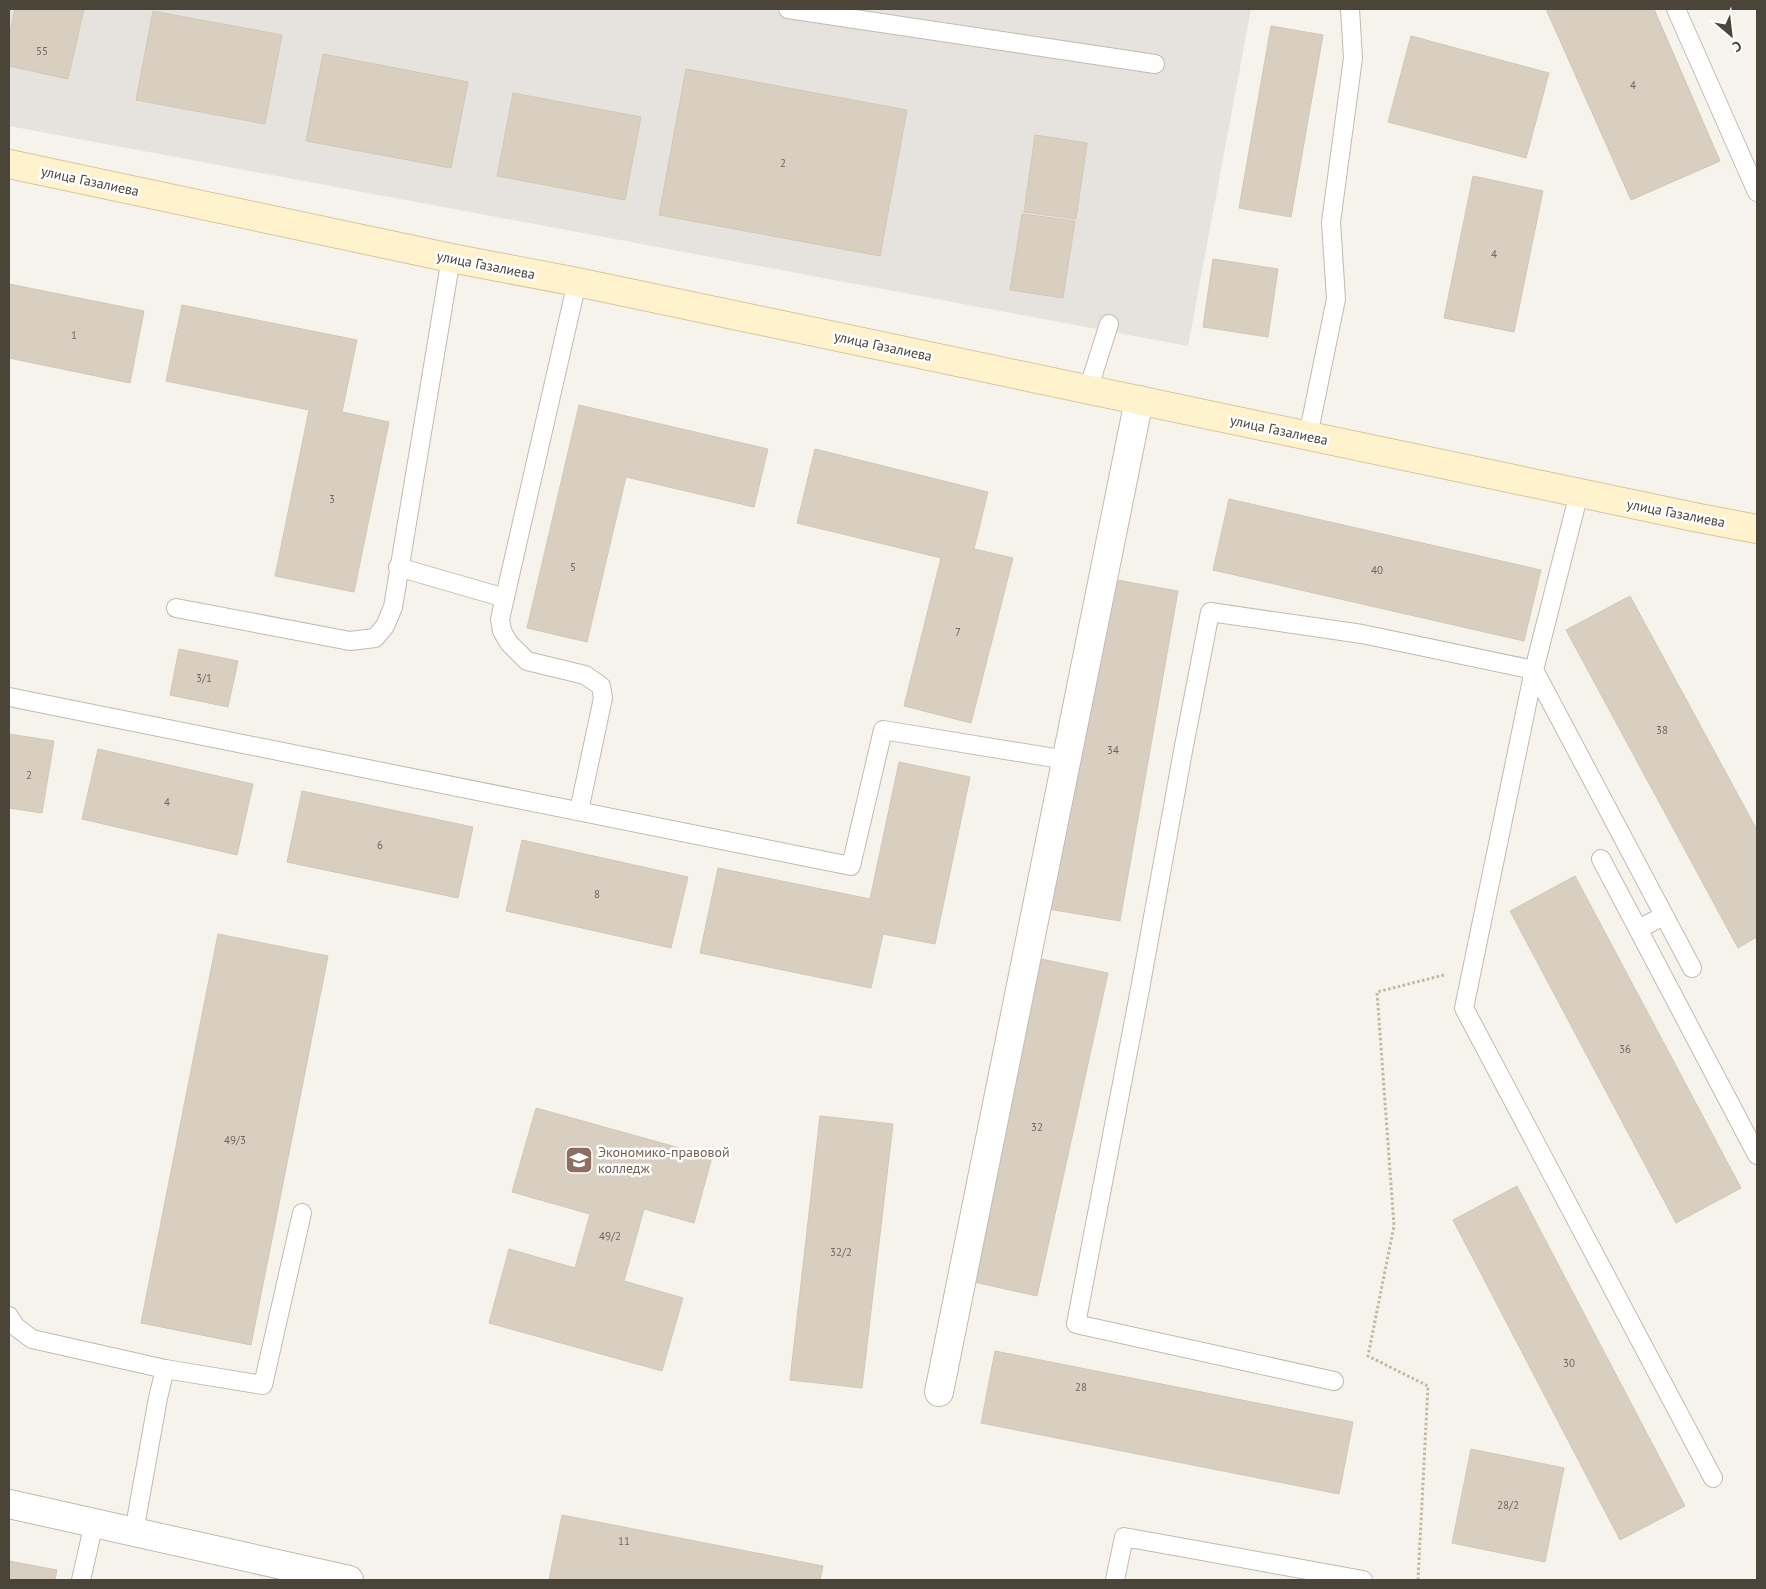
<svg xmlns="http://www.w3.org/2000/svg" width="1766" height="1589" viewBox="0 0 1766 1589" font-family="'PT Sans',sans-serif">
<rect width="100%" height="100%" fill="#f6f3ec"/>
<path fill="#e6e2dd" d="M 9,9 L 1251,9 L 1188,346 L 9,126 Z"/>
<path fill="#d8cfc1" stroke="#d3c7b4" d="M 15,9 L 84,9 L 68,79 L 9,66 L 9,37 Z
M 1546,9 L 1654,9 L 1720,161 L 1631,200 Z
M 153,11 L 282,35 L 265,124 L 136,100 Z
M 1271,26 L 1323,35 L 1291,217 L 1239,208 Z
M 1411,36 L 1549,73 L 1526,158 L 1388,122 Z
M 323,54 L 468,82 L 451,168 L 306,141 Z
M 686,69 L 907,110 L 880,256 L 659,215 Z
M 513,93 L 641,117 L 625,200 L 497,176 Z
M 1035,135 L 1087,143 L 1076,219 L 1024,212 Z
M 1473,176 L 1543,191 L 1514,332 L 1444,318 Z
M 1022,214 L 1075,221 L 1063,298 L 1010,290 Z
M 1213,259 L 1278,269 L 1268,337 L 1203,327 Z
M 9,284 L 144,311 L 130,383 L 9,358 Z
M 182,305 L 357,340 L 342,412 L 389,422 L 354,592 L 275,576 L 309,410 L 166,381 Z
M 579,405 L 768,449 L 754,507 L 626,477 L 587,642 L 527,628 Z
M 815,449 L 988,492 L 974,549 L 1013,558 L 971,723 L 904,706 L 941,558 L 797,523 Z
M 1229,499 L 1541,570 L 1524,641 L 1213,570 Z
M 1106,578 L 1178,591 L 1120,921 L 1048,909 Z
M 1630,596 L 1757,830 L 1757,937 L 1738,948 L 1566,630 Z
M 179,649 L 238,661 L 228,707 L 170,695 Z
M 9,734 L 54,741 L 42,813 L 9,808 Z
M 98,749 L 253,784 L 237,855 L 82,819 Z
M 899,762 L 970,777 L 935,944 L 883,934 L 871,988 L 700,953 L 718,868 L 870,899 Z
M 302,791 L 473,827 L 458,898 L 287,862 Z
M 522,840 L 688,877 L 671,948 L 506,911 Z
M 1575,876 L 1741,1188 L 1676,1223 L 1510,911 Z
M 218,934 L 328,956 L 251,1345 L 141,1323 Z
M 1036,958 L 1108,973 L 1037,1296 L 965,1280 Z
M 536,1108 L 712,1157 L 694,1223 L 644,1209 L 624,1281 L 683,1298 L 662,1371 L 489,1323 L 509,1249 L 575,1268 L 590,1214 L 512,1192 Z
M 820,1116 L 893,1124 L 862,1388 L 790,1380 Z
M 1517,1186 L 1685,1506 L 1620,1540 L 1453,1220 Z
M 995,1351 L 1353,1422 L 1339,1494 L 981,1423 Z
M 1471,1449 L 1564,1468 L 1545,1562 L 1452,1543 Z
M 562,1515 L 823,1566 L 820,1580 L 549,1580 Z
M 9,1561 L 57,1570 L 55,1580 L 9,1580 Z"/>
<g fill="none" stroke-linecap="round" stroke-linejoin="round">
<g stroke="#c2bbae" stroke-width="20">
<path id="lane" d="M 788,9 L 1155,64
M 1676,9 L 1757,192
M 577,282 L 500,619 L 502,631 L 509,643 L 527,661 L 585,675 L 601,686 L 603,698 L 579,811
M 1088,390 L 1109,324
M 1308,436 L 1336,299 L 1331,222 L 1353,58 L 1350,9
M 398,567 L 505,598
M 176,608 L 350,641 L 375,638 L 385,626 L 393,607 L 451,258
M 9,697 L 851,866 L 883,730 L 1067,760
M 1601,859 L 1638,929
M 1664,916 L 1638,929 L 1757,1155
M 1692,968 L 1534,670 L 1464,1008 L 1713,1478
M 9,1316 L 16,1327 L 32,1339 L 165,1369 L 263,1385 L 302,1213
M 1334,1381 L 1076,1324 L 1140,989 L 1183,751 L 1210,612 L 1362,634 L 1534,670 L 1579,493
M 134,1532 L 158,1398 L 165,1369
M 81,1580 L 94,1523
M 1115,1580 L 1124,1537 L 1363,1580"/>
</g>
<g stroke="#c2bbae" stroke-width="30">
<path id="street" d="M 939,1392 L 1139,400
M 9,1504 L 349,1580"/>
</g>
<g stroke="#d6c79b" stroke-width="30">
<path id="secondary" d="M 9,164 L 451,258 L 577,282 L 1694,517 L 1757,529"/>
</g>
<path stroke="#c4b79f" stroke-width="3" stroke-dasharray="2.5 2.5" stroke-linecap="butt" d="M 1418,1580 L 1428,1386 L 1368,1356 L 1394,1226 L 1377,992 L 1444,975"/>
<use href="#lane" stroke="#fff" stroke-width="18"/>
<use href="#street" stroke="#fff" stroke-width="28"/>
<use href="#secondary" stroke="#fff3cd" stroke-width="28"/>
</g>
<defs>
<g id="university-square" transform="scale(1.4375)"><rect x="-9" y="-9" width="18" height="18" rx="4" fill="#8d6e63" stroke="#fff"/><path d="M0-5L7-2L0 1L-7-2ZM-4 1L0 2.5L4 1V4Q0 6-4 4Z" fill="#fff"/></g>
</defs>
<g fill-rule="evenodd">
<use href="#university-square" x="579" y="1160"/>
</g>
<g text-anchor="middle" stroke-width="5" stroke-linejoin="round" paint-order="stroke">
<g font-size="11" fill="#6e675b">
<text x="42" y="55">55</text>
<text x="1633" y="89">4</text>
<text x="783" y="167">2</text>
<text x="1494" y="258">4</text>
<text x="74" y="339">1</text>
<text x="332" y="503">3</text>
<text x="573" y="571">5</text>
<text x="1377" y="574">40</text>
<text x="958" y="636">7</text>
<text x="204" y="682">3/1</text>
<text x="1662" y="734">38</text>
<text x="1113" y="754">34</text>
<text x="29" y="779">2</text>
<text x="167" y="806">4</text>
<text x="380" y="849">6</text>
<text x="597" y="898">8</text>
<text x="1625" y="1053">36</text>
<text x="1037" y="1131">32</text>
<text x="235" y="1144">49/3</text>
<text x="610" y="1240">49/2</text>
<text x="841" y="1256">32/2</text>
<text x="1569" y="1367">30</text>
<text x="1081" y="1391">28</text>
<text x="1508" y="1509">28/2</text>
<text x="624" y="1545">11</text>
</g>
<g font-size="14" fill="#4b4439" stroke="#fff">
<text transform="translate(90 181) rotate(12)" y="5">улица Газалиева</text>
<text transform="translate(486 265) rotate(11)" y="5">улица Газалиева</text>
<text transform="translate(883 346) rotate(12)" y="5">улица Газалиева</text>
<text transform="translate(1279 430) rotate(12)" y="5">улица Газалиева</text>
<text transform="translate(1676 513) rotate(11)" y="5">улица Газалиева</text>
</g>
<g font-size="14" fill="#785e54" stroke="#fff" text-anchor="start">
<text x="598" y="1157">Экономико-правовой<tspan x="598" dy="16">колледж</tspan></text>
</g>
</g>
<rect width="1766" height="1589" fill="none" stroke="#4b4439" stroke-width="20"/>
<g transform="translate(1731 35) rotate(152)" stroke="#ffffff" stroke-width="4" paint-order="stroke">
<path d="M0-4L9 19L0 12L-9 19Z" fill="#4b4439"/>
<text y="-8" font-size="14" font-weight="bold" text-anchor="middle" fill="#4b4439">С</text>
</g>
</svg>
